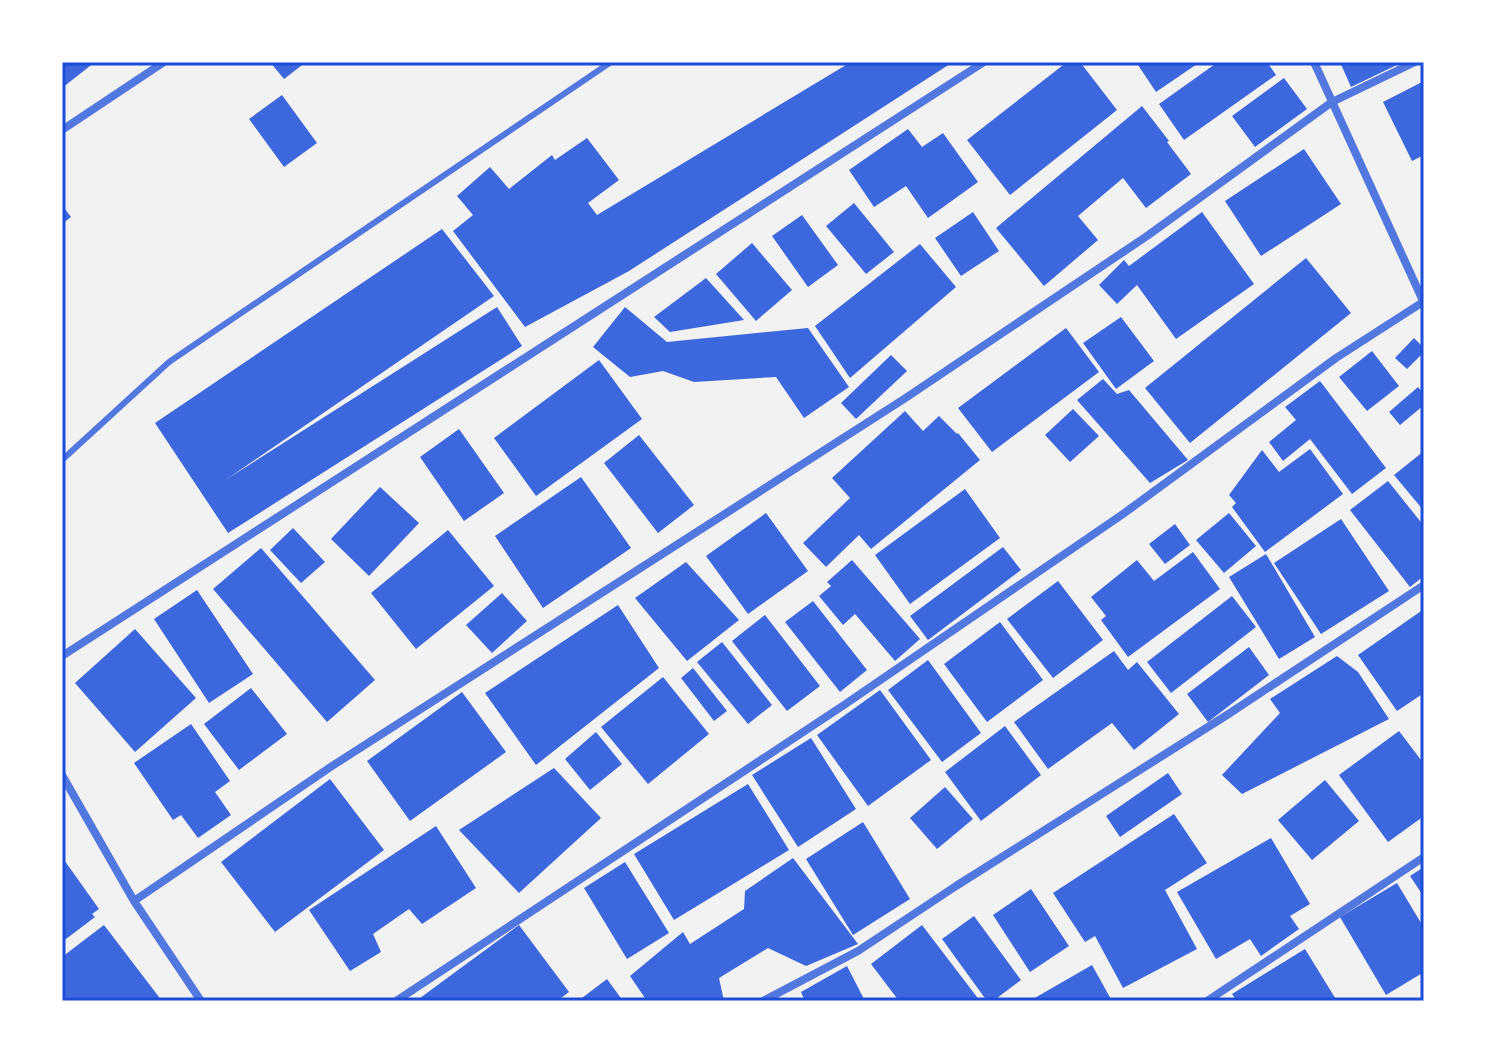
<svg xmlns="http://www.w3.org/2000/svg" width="1486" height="1063" viewBox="0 0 1486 1063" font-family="'Asap Condensed',sans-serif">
<rect width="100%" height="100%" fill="#f2f2f2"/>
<path fill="#3d67dc" d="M 62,62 L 95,62 L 62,88 Z
M 270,62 L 306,62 L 284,79 Z
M 851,62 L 953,62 L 629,271 L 525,327 L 453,231 L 473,215 L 457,196 L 490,167 L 509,189 L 552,155 L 555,160 L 587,138 L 619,180 L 588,203 L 597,215 Z
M 1067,62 L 1080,62 L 1117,110 L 1010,195 L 967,140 Z
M 1136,62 L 1200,62 L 1156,92 Z
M 1218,62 L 1267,62 L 1276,75 L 1184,140 L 1159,104 Z
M 1340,62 L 1403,62 L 1351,87 Z
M 1284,78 L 1307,109 L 1255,147 L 1232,116 Z
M 1424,81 L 1424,155 L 1412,161 L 1383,102 Z
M 282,95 L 317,143 L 284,167 L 249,119 Z
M 1142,106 L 1169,141 L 1167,142 L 1191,174 L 1146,208 L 1123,178 L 1078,216 L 1098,240 L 1044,286 L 996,228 Z
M 908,129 L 922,147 L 943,133 L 978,182 L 928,218 L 906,186 L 874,207 L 849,170 Z
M 1304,149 L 1341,204 L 1261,256 L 1225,201 Z
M 854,203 L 894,252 L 866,274 L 826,226 Z
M 62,205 L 71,217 L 62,224 Z
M 973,212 L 999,251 L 961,276 L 935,238 Z
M 1202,212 L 1254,284 L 1176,339 L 1137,285 L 1117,304 L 1099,285 L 1124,260 L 1129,266 Z
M 802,215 L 838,265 L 808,287 L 772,236 Z
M 442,229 L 494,296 L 227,479 L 497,307 L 522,346 L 228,533 L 155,423 Z
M 752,243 L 792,290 L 756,321 L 716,274 Z
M 920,244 L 956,287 L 850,378 L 815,326 Z
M 1306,258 L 1351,313 L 1190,443 L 1145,388 Z
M 706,278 L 744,320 L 670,332 L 654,317 Z
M 625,307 L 667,342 L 808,328 L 849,387 L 804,418 L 776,377 L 694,382 L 663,371 L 630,377 L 593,347 Z
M 1121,317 L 1154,361 L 1116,389 L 1083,343 Z
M 1066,328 L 1099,372 L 992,452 L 958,408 Z
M 1414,338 L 1424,348 L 1424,352 L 1407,369 L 1395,358 Z
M 1372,351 L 1399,386 L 1367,411 L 1339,377 Z
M 891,355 L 907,371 L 856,419 L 841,403 Z
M 599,360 L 642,419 L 536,496 L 494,438 Z
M 1103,379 L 1117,394 L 1129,390 L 1188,460 L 1150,483 L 1077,400 Z
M 1320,381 L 1386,468 L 1352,494 L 1310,439 L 1283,461 L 1269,442 L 1296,420 L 1285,407 Z
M 1418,387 L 1424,394 L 1424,405 L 1400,425 L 1389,412 Z
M 1073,409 L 1099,436 L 1070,462 L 1045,435 Z
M 905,411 L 923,431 L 939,416 L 957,434 L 958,433 L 980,460 L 871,549 L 859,535 L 826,567 L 803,543 L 850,498 L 832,478 Z
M 459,429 L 504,493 L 464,521 L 420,457 Z
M 639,435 L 694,505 L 658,533 L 604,463 Z
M 1310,449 L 1343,494 L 1265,552 L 1232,507 L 1236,503 L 1229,495 L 1262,450 L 1279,472 Z
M 1424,451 L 1424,511 L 1394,475 Z
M 581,477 L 631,548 L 543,608 L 495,536 Z
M 1388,481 L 1424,526 L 1424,576 L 1410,587 L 1350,510 Z
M 380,487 L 419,523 L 369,576 L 331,539 Z
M 965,489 L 1000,538 L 910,604 L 875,555 Z
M 766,513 L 808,571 L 748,614 L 706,556 Z
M 1229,513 L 1256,546 L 1224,573 L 1196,540 Z
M 1341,519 L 1389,591 L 1321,634 L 1274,563 Z
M 1175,524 L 1190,545 L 1165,564 L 1149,544 Z
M 293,528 L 325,562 L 301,583 L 270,550 Z
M 448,530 L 494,586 L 416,649 L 371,593 Z
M 1003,547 L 1021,570 L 928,640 L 910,616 Z
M 261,548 L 375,680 L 327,722 L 213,589 Z
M 1193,552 L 1220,589 L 1128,657 L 1101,620 L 1106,616 L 1091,597 L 1137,560 L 1154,581 Z
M 1266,554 L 1315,637 L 1279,659 L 1229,577 Z
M 852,560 L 920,639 L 895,661 L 855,614 L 843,625 L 819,596 L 831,586 L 827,582 Z
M 686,562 L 739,620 L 687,661 L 635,598 Z
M 1058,581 L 1103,640 L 1053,678 L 1007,619 Z
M 197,590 L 253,674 L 209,703 L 154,619 Z
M 502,593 L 527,621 L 492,653 L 466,625 Z
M 1232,596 L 1256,627 L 1171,693 L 1147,662 Z
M 813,601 L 867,670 L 840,692 L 785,622 Z
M 618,605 L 659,668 L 536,765 L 485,693 Z
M 1424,609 L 1424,693 L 1397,711 L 1358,655 Z
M 765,615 L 820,686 L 787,711 L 732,641 Z
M 1000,622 L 1043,680 L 987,722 L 944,664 Z
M 135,629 L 196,698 L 135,752 L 75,683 Z
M 722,642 L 772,705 L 748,724 L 697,662 Z
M 1249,647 L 1269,675 L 1208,722 L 1187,694 Z
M 1114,651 L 1128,670 L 1137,662 L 1179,714 L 1134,750 L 1112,723 L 1048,769 L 1014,722 Z
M 1337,656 L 1358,672 L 1389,719 L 1242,794 L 1222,775 L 1280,713 L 1270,699 Z
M 928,660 L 981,733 L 942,762 L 888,690 Z
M 693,668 L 727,711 L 714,721 L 681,678 Z
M 663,677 L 709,734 L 648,784 L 601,727 Z
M 251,688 L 287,734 L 239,770 L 204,724 Z
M 880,690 L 931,760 L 868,806 L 817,735 Z
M 462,692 L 506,752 L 410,821 L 367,761 Z
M 191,724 L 230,781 L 215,792 L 231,815 L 198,838 L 181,815 L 173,820 L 134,763 Z
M 1005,726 L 1041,775 L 981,821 L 945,772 Z
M 1399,731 L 1424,764 L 1424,816 L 1388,842 L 1339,775 Z
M 596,732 L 622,764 L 590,790 L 565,759 Z
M 811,738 L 856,809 L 798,847 L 752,775 Z
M 554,768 L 601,818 L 519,893 L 459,830 Z
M 1168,773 L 1182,794 L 1120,837 L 1106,816 Z
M 330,779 L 384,850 L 275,932 L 221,862 Z
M 1325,780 L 1359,821 L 1312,860 L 1278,820 Z
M 748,784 L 789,850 L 674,920 L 634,854 Z
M 945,787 L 973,819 L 937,849 L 910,818 Z
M 1174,814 L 1207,863 L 1165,890 L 1197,949 L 1123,988 L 1095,936 L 1085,942 L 1053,893 Z
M 863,822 L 910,899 L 853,935 L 806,859 Z
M 436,826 L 476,888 L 422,924 L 409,909 L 373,934 L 381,952 L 350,971 L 309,910 Z
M 1271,838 L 1310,904 L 1290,916 L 1299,929 L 1261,956 L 1250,939 L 1216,959 L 1177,892 Z
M 62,857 L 99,909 L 92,914 L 95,917 L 62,942 Z
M 793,858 L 858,944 L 806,966 L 768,948 L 719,978 L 724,1001 L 647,1001 L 630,976 L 683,932 L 690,944 L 744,909 L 745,891 Z
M 625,862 L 669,933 L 627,959 L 584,888 Z
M 1424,867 L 1424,897 L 1410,876 Z
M 1397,883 L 1424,928 L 1424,972 L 1386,995 L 1340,917 Z
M 1031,889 L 1069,946 L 1030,972 L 993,915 Z
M 974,916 L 1021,980 L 993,1001 L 987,1001 L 942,939 Z
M 104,925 L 162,1001 L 62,1001 L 62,957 Z
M 519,925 L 569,992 L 557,1001 L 416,1001 Z
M 922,925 L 980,1001 L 899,1001 L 871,964 Z
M 1305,949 L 1337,1001 L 1237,1001 L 1232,994 Z
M 1092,965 L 1112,1001 L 1034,1001 L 1033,999 Z
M 847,966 L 865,1001 L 805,1001 L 801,992 Z
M 607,979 L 623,1001 L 578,1001 Z"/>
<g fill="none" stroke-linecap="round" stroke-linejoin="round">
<path stroke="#5277de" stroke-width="6" d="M 62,460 L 169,362 L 611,62"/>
<path stroke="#5277de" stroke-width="8" d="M 1314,62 L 1424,303
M 62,130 L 164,62
M 62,656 L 984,62
M 62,775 L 134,901 L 201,1001
M 134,901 L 332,766 L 904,399 L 1147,236 L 1332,102 L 1415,62
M 396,1001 L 844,705 L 1123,514 L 1336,358 L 1423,302
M 763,1001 L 858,951 L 956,886 L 1227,715 L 1424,585
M 1207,1001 L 1424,857"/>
</g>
<rect width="1486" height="1063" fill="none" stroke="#ffffff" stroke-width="128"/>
<rect x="64" y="64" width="1358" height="935" fill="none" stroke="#1d4ed8" stroke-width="3"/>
</svg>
